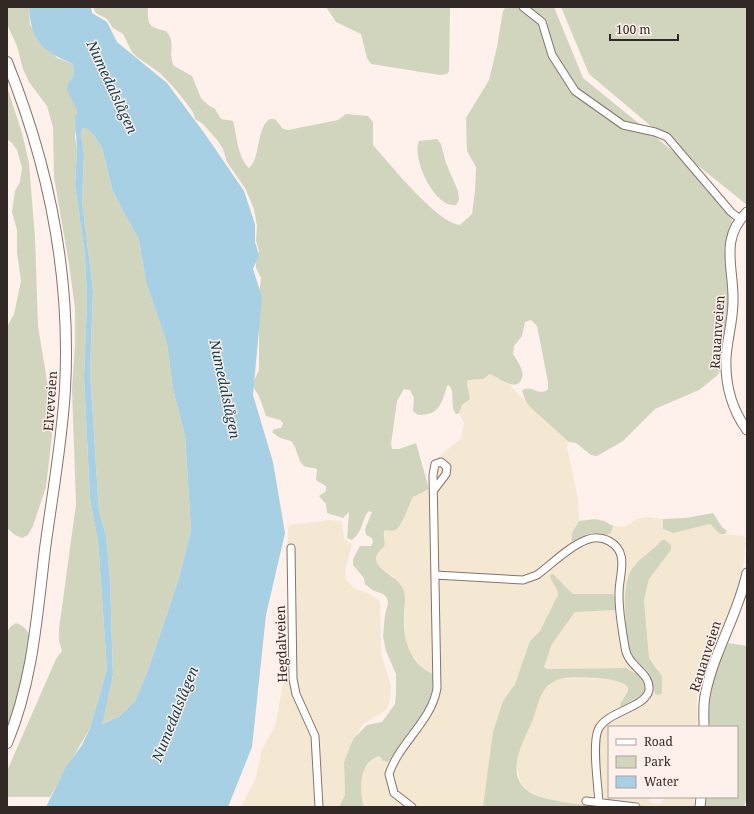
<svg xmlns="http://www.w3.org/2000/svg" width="754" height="814" viewBox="0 0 754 814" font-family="'Noto Serif',serif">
<rect width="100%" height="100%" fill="#fef0ea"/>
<path fill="#f4e8d3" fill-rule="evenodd" d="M 490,374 L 510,385 L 531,408 L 568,440 L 567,447 L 578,499 L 579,515 L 579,521 L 570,538 L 571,542 L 585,534 L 592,532 L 607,535 L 611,533 L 613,526 L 625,527 L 636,519 L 646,517 L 663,519 L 663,529 L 667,532 L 710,524 L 720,534 L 743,536 L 746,538 L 744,561 L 737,592 L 697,696 L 697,727 L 609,727 L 609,797 L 649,797 L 650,802 L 656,804 L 661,803 L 665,797 L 694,797 L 694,807 L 608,807 L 586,805 L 545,799 L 528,791 L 521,783 L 516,764 L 520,745 L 532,722 L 541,693 L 554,681 L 561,679 L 583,678 L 617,680 L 628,687 L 628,691 L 620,704 L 621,706 L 623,707 L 643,680 L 633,671 L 618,668 L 547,669 L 544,667 L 552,644 L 575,612 L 614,610 L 597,594 L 573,594 L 563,583 L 551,579 L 558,590 L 558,595 L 540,631 L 530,641 L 515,684 L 503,701 L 483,807 L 365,807 L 363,805 L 361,787 L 364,769 L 374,757 L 379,756 L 383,761 L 388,762 L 391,758 L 431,698 L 434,681 L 429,672 L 423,669 L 411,653 L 406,642 L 404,624 L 405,604 L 393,576 L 379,566 L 376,561 L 376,556 L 381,551 L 385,539 L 384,531 L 395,531 L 398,528 L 410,506 L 413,497 L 429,489 L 432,462 L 461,439 L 464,423 L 459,413 L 462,405 L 470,399 L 467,384 L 468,380 L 483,379 ZM 662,540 L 671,550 L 649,579 L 644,600 L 649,658 L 659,670 L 653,690 L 653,680 L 650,674 L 630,656 L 634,565 L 653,550 Z
M 330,520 L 342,521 L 344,538 L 352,545 L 345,571 L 346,580 L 355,589 L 368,593 L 380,601 L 381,654 L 391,686 L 390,701 L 386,710 L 363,724 L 351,744 L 344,762 L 345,795 L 339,807 L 241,807 L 255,780 L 262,750 L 275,726 L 288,658 L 288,527 L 290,525 Z"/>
<path fill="#d1d5be" d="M 7,7 L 29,7 L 30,25 L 57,58 L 73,64 L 74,75 L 69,82 L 75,106 L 79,113 L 75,137 L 77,150 L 75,185 L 85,255 L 87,300 L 84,377 L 90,499 L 98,541 L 107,669 L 90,728 L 50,797 L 7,797 L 7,771 L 56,659 L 62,651 L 59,641 L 59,629 L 76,504 L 72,389 L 75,345 L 75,308 L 69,264 L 54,177 L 53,127 L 47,106 L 29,82 L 23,69 L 17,46 L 7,24 Z
M 93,7 L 148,7 C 147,26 150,27 166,31 C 177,43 167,53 174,66 L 192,76 L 201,98 L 208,105 L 215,109 L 221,119 L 233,121 C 237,136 237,156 249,168 C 261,158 256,127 270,119 L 275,119 L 283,129 L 288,130 L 338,120 L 346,114 L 368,116 L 373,122 L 373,145 C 390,164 437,223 460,225 L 472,214 L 475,191 L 476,167 L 467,151 L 466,118 L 489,80 L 497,47 L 503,11 L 506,7 L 554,7 L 583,78 L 680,157 L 732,219 L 730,233 L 730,297 L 723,365 L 718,375 L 699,390 L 655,409 L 623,441 L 597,456 L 591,455 L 576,443 L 569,442 L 531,408 L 526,402 L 522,391 C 531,383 539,398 548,389 L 548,382 L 537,326 L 531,320 L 525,322 L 522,336 L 514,346 L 513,354 C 517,361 528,374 519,383 C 516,385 513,385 510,384 C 503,382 497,377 490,374 L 483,379 L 468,380 L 467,384 L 470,399 L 462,405 L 459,413 L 456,414 C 449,406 456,393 449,385 L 447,386 C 441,404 440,415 418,415 L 413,411 L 414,398 L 410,390 L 404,389 L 397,401 L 391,444 L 392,449 L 399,449 L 416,443 L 429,489 L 413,497 C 410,503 401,529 394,531 C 391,531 388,530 384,531 C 383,536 386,541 384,546 C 382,550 375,554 376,559 C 376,569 397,577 402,587 C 407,596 404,605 404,615 C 403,634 407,655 423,668 C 426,671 430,672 433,675 C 436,706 408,734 391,758 L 388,762 L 383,761 L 379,756 C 359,762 360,788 363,805 L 365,807 L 339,807 L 345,795 L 344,762 L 351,744 L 354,738 L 367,725 L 382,722 L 395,704 L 396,694 L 396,674 L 386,651 L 383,636 L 385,615 L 388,603 L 387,598 L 383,594 L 372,590 L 365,584 L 364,578 L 353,565 L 353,559 L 360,546 L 371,546 L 373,542 L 372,538 L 366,535 L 365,529 L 372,512 L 369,511 C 362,517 364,531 352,540 L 347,538 L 349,512 L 343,518 L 327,513 L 326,504 L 319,496 L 326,491 L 326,486 L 316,480 L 317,469 C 313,467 308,468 304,466 C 297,461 298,448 291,441 L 280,438 L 272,432 L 274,429 L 281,428 L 283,423 L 280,420 L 266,416 L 259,396 L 252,385 L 259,370 L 259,296 L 261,278 L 256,268 L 256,261 L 259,251 L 256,241 L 257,226 L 254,209 L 245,188 L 227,162 L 223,149 L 218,141 L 203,124 L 195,119 L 193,112 L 177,91 L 160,73 L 137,57 L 132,52 L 123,34 L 113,28 L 107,19 L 96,13 Z
M 326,7 L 450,7 L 449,71 L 447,74 L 440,75 L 371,64 L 367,58 L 361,34 L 336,22 Z
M 561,7 L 747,7 L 747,205 L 696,164 L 674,139 L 652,127 L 589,74 Z
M 7,87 L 22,133 L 29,163 L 35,238 L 38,326 L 48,387 L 52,435 L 46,487 L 33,526 L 28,535 L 22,538 L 15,535 L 7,528 L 7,327 L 14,314 L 21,281 L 17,253 L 17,230 L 12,212 L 15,191 L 20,182 L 22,168 L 17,150 L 12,143 L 7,139 Z
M 83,128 L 86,128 L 93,134 L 102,148 L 113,192 L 139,240 L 146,282 L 167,344 L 173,389 L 185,436 L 191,530 L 178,581 L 148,670 L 135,701 L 120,716 L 101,724 L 113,675 L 110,579 L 106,535 L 99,512 L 90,372 L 93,291 L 82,200 L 84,154 L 81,133 Z
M 437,139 L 441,144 L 446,163 L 458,191 L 459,200 L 456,205 C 435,209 411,158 419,141 Z
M 713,513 L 722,527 L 727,531 L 725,534 L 720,534 L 710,524 L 673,533 L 663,529 L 663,519 L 686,518 Z
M 595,519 L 604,521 L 613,526 L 611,533 L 607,535 C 588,530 587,535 571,542 L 572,533 L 579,521 Z
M 662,540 L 665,540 L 671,545 L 671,550 L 649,579 L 644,600 L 649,658 L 662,676 L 662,694 L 656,695 C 652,689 655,682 651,676 C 645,666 632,661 628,649 C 627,626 619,584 634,566 C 641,557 654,550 662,540 Z
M 553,574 L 573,594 L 612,594 C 617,597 617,606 615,610 L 575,612 L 552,644 L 544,667 L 547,669 L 626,668 L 639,675 L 643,680 L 645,688 L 642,695 L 621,707 L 620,704 L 628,691 L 628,687 C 619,679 606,679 594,678 C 582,678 565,676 555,681 C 539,689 539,705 533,719 C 525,740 503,772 528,791 C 542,802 589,805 608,807 L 483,807 L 493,732 L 503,701 L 515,684 L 530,641 L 540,631 L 558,595 C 558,587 551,583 550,575 Z
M 16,623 C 21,625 27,628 29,635 C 33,652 13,709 7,728 L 7,633 L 10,627 Z
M 728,643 L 747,646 L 747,797 L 744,807 L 704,807 L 705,797 L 737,797 L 737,727 L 707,727 L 707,705 L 715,672 Z"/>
<path fill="#a8d0e4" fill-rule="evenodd" d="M 29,7 L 91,7 L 92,13 L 107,22 L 117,42 L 167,83 L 205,134 L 244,191 L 255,224 L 255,242 L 259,255 L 253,269 L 262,297 L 253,395 L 273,462 L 285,533 L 266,615 L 252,747 L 228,807 L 46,807 L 66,767 L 82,745 L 90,728 L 107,669 L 98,541 L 90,499 L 84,377 L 87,300 L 85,255 L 75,185 L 77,150 L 75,116 L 78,113 L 67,90 L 69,82 L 74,75 L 73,64 C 42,51 31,41 29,7 ZM 83,128 L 86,128 L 93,134 L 102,148 L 113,192 L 139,240 L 146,282 L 167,344 L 173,389 L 185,436 L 191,530 L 178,581 L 148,670 L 135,701 L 120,716 L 102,724 L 113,675 L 110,579 L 106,535 L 99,512 L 90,372 L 93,291 L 82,200 L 84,154 L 81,133 Z"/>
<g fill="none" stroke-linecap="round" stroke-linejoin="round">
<g stroke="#88736a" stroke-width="9">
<path id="minor" d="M 523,7 L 542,22 L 552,55 L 575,91 L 623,125 L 655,132 L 667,137 L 731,212 L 740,219
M 291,548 L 293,679 L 296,694 L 315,736 L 319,807
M 435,575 L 523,580 L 537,575 C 552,564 568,547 586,540 C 593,537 602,537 609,541 C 631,553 618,576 619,596 C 619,613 622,630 625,647 C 627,667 651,672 649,690 C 646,708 606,711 598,730 C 592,745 598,785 599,803
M 586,801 L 636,807
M 412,807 L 394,793 L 389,774 C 399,743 432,721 437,688 L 433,475 L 435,464 L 441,462 L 447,467 L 446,474 L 434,490"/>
</g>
<g stroke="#88736a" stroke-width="11">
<path id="major" d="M 747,212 C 719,239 734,268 733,301 C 733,321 727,339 726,358 C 725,384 732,410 747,430
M 704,727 C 704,717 703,706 705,696 C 713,653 738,615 747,573
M 700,807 L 701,797"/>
</g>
<g stroke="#88736a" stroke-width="12">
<path id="highway" d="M 7,62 C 49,166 71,278 65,389 C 62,443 52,496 45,549 C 37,615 33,681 7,743"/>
</g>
<use href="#minor" stroke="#fff" stroke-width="7"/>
<use href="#major" stroke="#fff" stroke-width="9"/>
<use href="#highway" stroke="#fff" stroke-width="10"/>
</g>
<g text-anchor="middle" stroke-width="3" stroke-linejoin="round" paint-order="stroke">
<g font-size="13" fill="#322926" stroke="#fef0ea">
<text transform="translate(717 332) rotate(-86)" y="5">Rauanveien</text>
<text transform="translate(50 401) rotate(-86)" y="5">Elveveien</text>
<text transform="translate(281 644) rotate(-92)" y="5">Hegdalveien</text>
<text transform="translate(705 656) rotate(-72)" y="5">Rauanveien</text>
</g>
<g font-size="14" font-style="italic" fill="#0f4359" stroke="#fef0ea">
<text transform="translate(112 87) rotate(65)" y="5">Numedalslågen</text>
<text transform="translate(225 389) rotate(78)" y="5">Numedalslågen</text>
<text transform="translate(175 714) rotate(-68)" y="5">Numedalslågen</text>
</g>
</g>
<rect width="754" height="814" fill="none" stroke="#322926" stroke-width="16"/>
<rect x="608" y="726" width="130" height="72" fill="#fef0ea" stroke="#aca09c"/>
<rect x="616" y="739" width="20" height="6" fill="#ffffff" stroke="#aca09c"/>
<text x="644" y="746" font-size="12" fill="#322926">Road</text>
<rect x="616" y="756" width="20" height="12" fill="#d1d5be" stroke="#aca09c"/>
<text x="644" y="766" font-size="12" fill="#322926">Park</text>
<rect x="616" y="776" width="20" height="12" fill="#a8d0e4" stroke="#aca09c"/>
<text x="644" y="786" font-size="12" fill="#322926">Water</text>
<path d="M610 34v6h68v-6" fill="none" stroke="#322926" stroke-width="2"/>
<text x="616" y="34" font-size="12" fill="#322926" stroke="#fef0ea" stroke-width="3" paint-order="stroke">100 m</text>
</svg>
